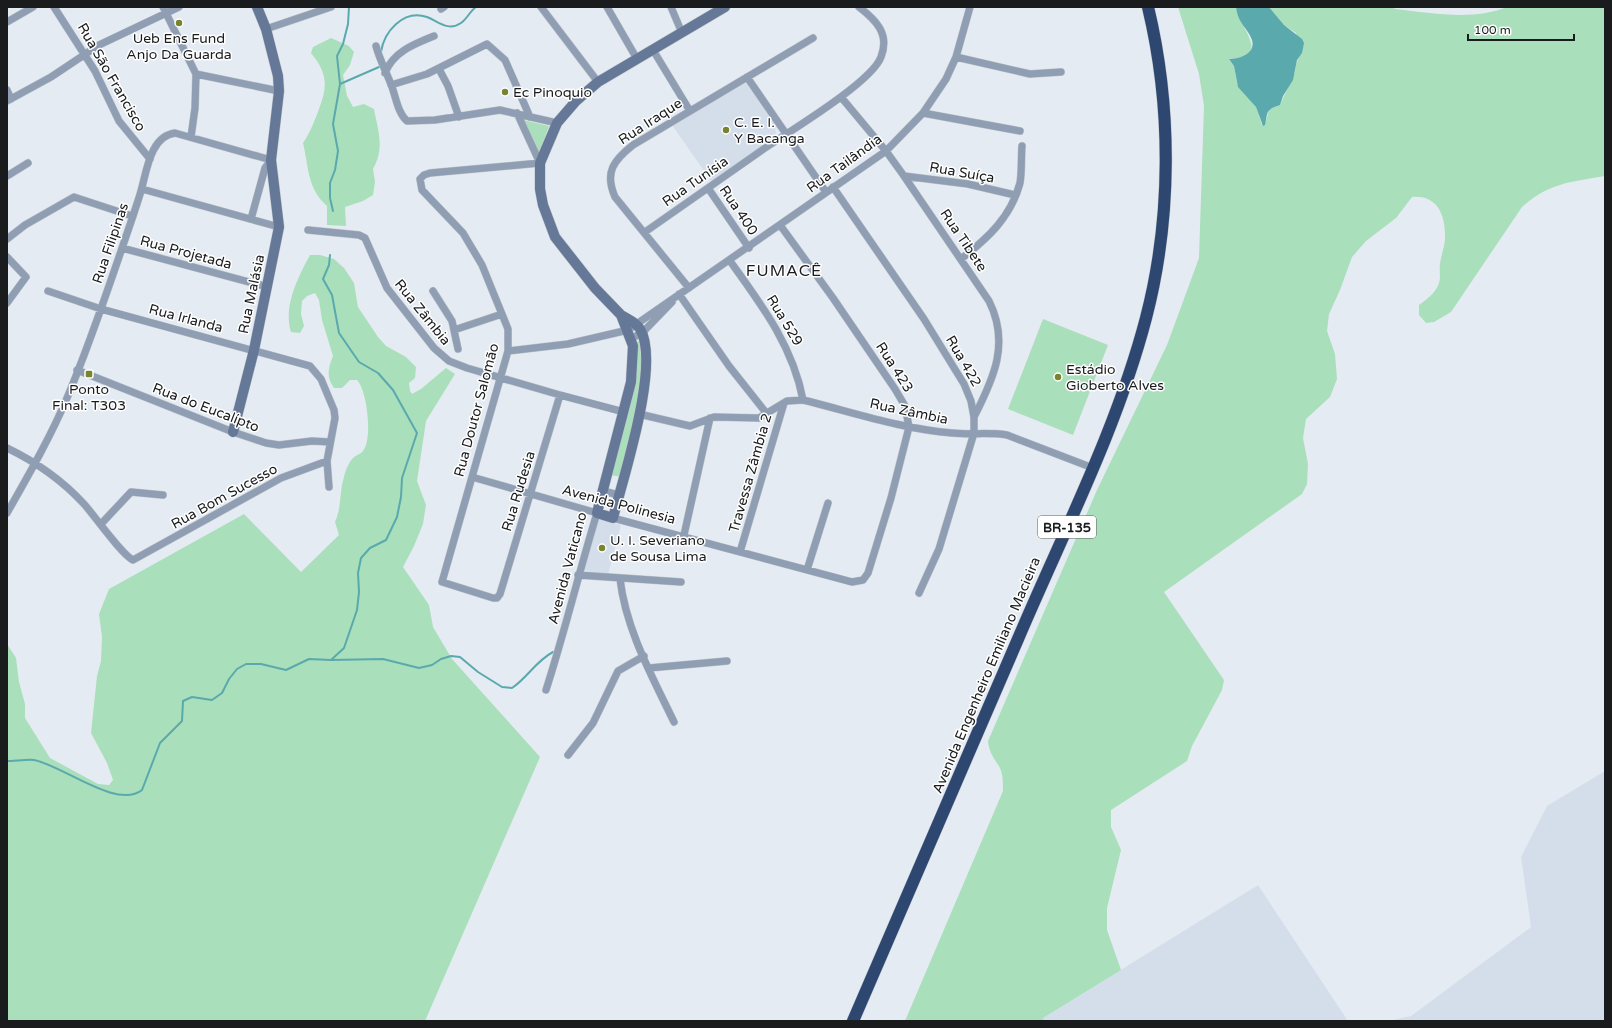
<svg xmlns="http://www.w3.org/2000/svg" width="1612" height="1028" viewBox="0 0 1612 1028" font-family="'Varela Round',sans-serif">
<rect width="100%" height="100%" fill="#e5ebf2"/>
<path fill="#d4deeb" d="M 747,82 L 775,124 L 776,136 L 711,181 L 672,125 Z
M 598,519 L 621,525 L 608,575 L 583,570 Z
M 1605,771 L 1605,1021 L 1388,1021 L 1411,1016 L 1531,927 L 1521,857 L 1547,806 Z
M 1258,885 L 1348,1021 L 1044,1021 L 1043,1018 Z"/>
<path fill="#aadfbb" d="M 1178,7 L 1236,7 C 1238,26 1274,58 1229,59 L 1234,66 L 1237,83 L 1256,107 L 1262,125 L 1266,121 L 1269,109 L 1280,105 L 1295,72 L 1296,65 L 1299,56 L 1296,33 L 1284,25 L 1269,7 L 1390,7 L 1396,9 C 1432,13 1473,21 1507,7 L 1605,7 L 1605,176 C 1570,182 1549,183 1522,207 L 1451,312 L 1434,322 L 1426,323 L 1419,315 L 1419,305 C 1427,299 1436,293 1439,283 C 1441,277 1439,270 1440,264 C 1441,256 1444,248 1445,240 C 1446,217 1439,195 1412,197 L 1396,218 L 1366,241 L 1352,257 L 1340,290 L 1329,314 L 1327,331 L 1335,354 L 1337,379 L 1330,397 L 1306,419 L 1303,438 L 1308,464 L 1307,484 L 1302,494 L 1164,592 L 1224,680 L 1222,690 L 1192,746 L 1187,761 L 1111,810 L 1111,827 L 1121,850 L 1107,908 L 1107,930 L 1121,970 L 1043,1018 L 1044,1021 L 905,1021 L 1003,791 C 1003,783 1003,775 1000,768 C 994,758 989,753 988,741 L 1097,490 L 1167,345 L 1199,258 L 1204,106 L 1199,74 Z
M 331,38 L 349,46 L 354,52 L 350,65 L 343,75 L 347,96 L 353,107 L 364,104 L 374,109 C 378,131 385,148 373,169 L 375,182 L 373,195 L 363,201 L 345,207 L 346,226 L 327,225 L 327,206 C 307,188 309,168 303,143 C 309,134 312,127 316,117 C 326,91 331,77 311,53 L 313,47 Z
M 523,120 L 549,126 L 539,153 Z
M 310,255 L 320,255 L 334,259 L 344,268 L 354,283 L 358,307 L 378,337 L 386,346 L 406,357 L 416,367 L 415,378 L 409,383 L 410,391 L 412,394 L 421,389 L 446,368 L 455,374 L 426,421 L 417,481 L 426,505 L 423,524 L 414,546 L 403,567 L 429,605 L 433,627 L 452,659 L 540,757 L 425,1021 L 7,1021 L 7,644 L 16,658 L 19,682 L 25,704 L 25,718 L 50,758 L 98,784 L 109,785 L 113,780 L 107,763 L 91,733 L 97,676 L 101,661 L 102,637 L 99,614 L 109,589 L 244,514 L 301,572 L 339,535 L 335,522 C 342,506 339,493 344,477 C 345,471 349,462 353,458 C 356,455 361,454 363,451 C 373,439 367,390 357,380 L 350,380 L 342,388 L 334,388 C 326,376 328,369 333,356 L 322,320 L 319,300 L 315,293 L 307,296 L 302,301 L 301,314 L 304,326 L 300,333 L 291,332 C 283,307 298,277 310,255 Z
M 1043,319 L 1108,345 L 1073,435 L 1008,409 Z
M 638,341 L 640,341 L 642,378 L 639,399 L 621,477 L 611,475 L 636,343 Z"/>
<path fill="#5aa9ad" d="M 1236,7 L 1269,7 L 1284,25 L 1302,39 L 1304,43 L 1302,53 L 1297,60 L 1293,80 L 1283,96 L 1280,105 C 1265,110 1268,111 1265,125 L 1263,126 L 1256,107 L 1238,87 L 1234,66 L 1229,59 C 1239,59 1256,54 1252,40 C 1248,28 1238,24 1236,7 Z"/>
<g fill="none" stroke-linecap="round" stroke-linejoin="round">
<path stroke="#5aa9ad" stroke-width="2" d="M 381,52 C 384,32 403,9 427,17 C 438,21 448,32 461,23 C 467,19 470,11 476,7
M 340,84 L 379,67
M 333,211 L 330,198 L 330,183 L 335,170 L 338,151 L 333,124 L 340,84 L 337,56 L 343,44 L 348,24 L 349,7
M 331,660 L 383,659 L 419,668 L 432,665 L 441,659 L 451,656 L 460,657 L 478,672 L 502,687 L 512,688 C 527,678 536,661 553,652
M 7,761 C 14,761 29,759 34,760 C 62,765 117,810 142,790 L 160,743 L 182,721 L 183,701 L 192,697 L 212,700 L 222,693 L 229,679 L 237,669 L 246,664 L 261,664 L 286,670 L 309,659 L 331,660 L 344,648 L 357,610 L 359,592 L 358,573 L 361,558 L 370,548 L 386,540 L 397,517 L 401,497 L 402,478 L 417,433 L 393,390 L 378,373 L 359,362 L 339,333 L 332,295 L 323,279 L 329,265 L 330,255"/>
<g stroke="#c0c6cc" stroke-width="8">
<path id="street" d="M 54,7 L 95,71 L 119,121 L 150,159
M 163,7 L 196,74 L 195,108 L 191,137
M 541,7 L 598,82
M 607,7 L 637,59
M 671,7 L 682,33
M 441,9 L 444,7
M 7,22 L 33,7
M 266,29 L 331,7
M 376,46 C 380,61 387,73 392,87 C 396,98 398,113 407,121 L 435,120 L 500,110 L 557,123
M 653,50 L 690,111
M 956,57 L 1030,74 L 1061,72
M 439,69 L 448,86 L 459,117
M 385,73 C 393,52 414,44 434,36
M 196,74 L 279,91
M 747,77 L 826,192
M 391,85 L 427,74 L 487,44 L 505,60 L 530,117
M 7,90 L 11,99
M 841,97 L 886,151 L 904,176 L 989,301 C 1010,343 994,378 974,417
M 7,101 L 51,77 L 99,45 L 179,7
M 517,113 L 540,163 L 430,173 L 424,175 L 420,179 L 422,190 L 463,233 L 482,265 L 508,329 L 508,351 L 442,582 L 493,598 L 497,598 L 500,594 L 560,395
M 923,113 L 1020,131
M 7,176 L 28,163
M 904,176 L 968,184 L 1015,195
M 833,187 L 924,319 L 964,384 L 971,401 L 974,417 L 974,433 L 939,549 L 919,593
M 708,188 L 749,248
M 142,189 L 279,227
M 308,230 L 359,235 L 365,238 L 387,288 L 434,348 L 449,361 L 467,368 L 560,395 L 624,412
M 645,232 C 685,204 725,176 765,148 C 790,131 872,82 881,57 C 890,34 876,20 859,7
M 7,239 L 25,225 L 74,197 L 132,216
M 122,248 L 268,287
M 7,257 L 26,277 L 7,303
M 961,259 C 988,238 1011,217 1020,183 C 1022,171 1021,158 1022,146
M 730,261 C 761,304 793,346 803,400
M 689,288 L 615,197 C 604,172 614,160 633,145 L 813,38
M 48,291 L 101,309 L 310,366 L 321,379 L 334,410 L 335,418 L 327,461 L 329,487
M 433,291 L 452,321 L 458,349
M 679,294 L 729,366 L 767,414
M 454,330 L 502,314
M 632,338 L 642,333 L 672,302
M 508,351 L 568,344 L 628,330 L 886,151 L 923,113 L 946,79 L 956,57 L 970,7
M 77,370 L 233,432 L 266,443 L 279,445 L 312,441 L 330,442
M 639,414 L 690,426 L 714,417 L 759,418 L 787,401 L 803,400 C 852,412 902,429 952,433 C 971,435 989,432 1007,435 L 1093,468
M 7,448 C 36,462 62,480 84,504 C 94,515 122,555 133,560 L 281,478 L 327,461
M 472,477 L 597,513 C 579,572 565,631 546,690
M 603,491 L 619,495
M 7,513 C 28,476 50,438 67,398 C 92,339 112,277 133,216 C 136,206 140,196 142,187 C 147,169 151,136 175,133 L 271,160 L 265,168 L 251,219
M 613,518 L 852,582 L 863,580 L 868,573 L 891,498 L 909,427 L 905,406 L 895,389 L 833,298 L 780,225
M 101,524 L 131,492 L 163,495
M 684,535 L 710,418
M 740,552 L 784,403
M 807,570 L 828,503
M 578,575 L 681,582
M 620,579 C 626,630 652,676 674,722
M 649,668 L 727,661
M 568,755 L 593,723 L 618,671 L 644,656"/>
</g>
<g stroke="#c0c6cc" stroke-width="11">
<path id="secondary" d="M 621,315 C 627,319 636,322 640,329 C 661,363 623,478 613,518 L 597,513 L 631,382 L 633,346 L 621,315 L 595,288 L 555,237 L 543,205 L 540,189 L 540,163 L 557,123 L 576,101 L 598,82 L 725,7
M 233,432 L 254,350 L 279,227 L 271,160 L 279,91 L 278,76 L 266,29 L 257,7"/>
</g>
<g stroke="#c0c6cc" stroke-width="13">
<path id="highway" d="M 853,1021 C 908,894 963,766 1018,639 C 1063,533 1117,429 1146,318 C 1172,218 1172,107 1148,7"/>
</g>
<use href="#street" stroke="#909eb3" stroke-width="7"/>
<use href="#secondary" stroke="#657897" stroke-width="10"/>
<use href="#highway" stroke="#2d4771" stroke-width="12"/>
</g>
<g fill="#778533" stroke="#fff" stroke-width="1.5">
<circle cx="179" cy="23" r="4"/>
<circle cx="505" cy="92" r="4"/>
<circle cx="726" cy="130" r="4"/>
<rect x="85" y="370" width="8" height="8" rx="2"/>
<circle cx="1058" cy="377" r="4"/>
<circle cx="602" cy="548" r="4"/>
</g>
<g text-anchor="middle" stroke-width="3" stroke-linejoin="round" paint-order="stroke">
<rect fill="#fff" stroke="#5e5f61" stroke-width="1" x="1038" y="516" width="58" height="22" rx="3"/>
<g font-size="13" font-weight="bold" fill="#191b1d">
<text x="1067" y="532">BR-135</text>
</g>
<g font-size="14" fill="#191b1d" stroke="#fff" text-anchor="start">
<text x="179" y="43" text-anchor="middle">Ueb Ens Fund<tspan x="179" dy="16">Anjo Da Guarda</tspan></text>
<text x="513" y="97">Ec Pinoquio</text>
<text x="734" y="127">C. E. I.<tspan x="734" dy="16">Y Bacanga</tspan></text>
<text x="1066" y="374">Estádio<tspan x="1066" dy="16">Gioberto Alves</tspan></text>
<text x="89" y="394" text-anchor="middle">Ponto<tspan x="89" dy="16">Final: T303</tspan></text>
<text x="610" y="545">U. I. Severiano<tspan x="610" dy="16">de Sousa Lima</tspan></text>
</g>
<g font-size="14" fill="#191b1d" stroke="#fff">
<text transform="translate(112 77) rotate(60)" y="5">Rua São Francisco</text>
<text transform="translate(650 121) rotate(-33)" y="5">Rua Iraque</text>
<text transform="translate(844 163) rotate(-36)" y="5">Rua Tailândia</text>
<text transform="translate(962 172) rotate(10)" y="5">Rua Suíça</text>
<text transform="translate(695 181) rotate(-35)" y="5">Rua Tunísia</text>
<text transform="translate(739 210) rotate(56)" y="5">Rua 400</text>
<text transform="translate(964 240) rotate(56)" y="5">Rua Tibete</text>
<text transform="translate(110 243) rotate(-71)" y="5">Rua Filipinas</text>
<text transform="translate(186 252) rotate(15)" y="5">Rua Projetada</text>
<text transform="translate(251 294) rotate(-78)" y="5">Rua Malásia</text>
<text transform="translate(423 312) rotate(51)" y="5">Rua Zâmbia</text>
<text transform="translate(186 318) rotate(15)" y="5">Rua Irlanda</text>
<text transform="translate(785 320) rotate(59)" y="5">Rua 529</text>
<text transform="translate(964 361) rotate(60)" y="5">Rua 422</text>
<text transform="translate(895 367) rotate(57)" y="5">Rua 423</text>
<text transform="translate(206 407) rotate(21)" y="5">Rua do Eucalípto</text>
<text transform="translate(476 410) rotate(-75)" y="5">Rua Doutor Salomão</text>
<text transform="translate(909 411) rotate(12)" y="5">Rua Zâmbia</text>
<text transform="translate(750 473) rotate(-74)" y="5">Travessa Zâmbia 2</text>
<text transform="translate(518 491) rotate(-73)" y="5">Rua Rudesia</text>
<text transform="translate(224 496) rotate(-29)" y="5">Rua Bom Sucesso</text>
<text transform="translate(619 504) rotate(15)" y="5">Avenida Polinesia</text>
<text transform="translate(567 568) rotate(-75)" y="5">Avenida Vaticano</text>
<text transform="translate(986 675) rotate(-67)" y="5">Avenida Engenheiro Emiliano Macieira</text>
</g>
<g font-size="16" letter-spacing="1" fill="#191b1d" stroke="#fff">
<text x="784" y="276">FUMACÊ</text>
</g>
</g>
<rect width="1612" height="1028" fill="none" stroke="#191b1d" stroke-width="16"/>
<path d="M1468 34v6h106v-6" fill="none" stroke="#191b1d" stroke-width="2"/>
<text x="1474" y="34" font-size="12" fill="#191b1d" stroke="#ffffff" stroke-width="3" paint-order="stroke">100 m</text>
</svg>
